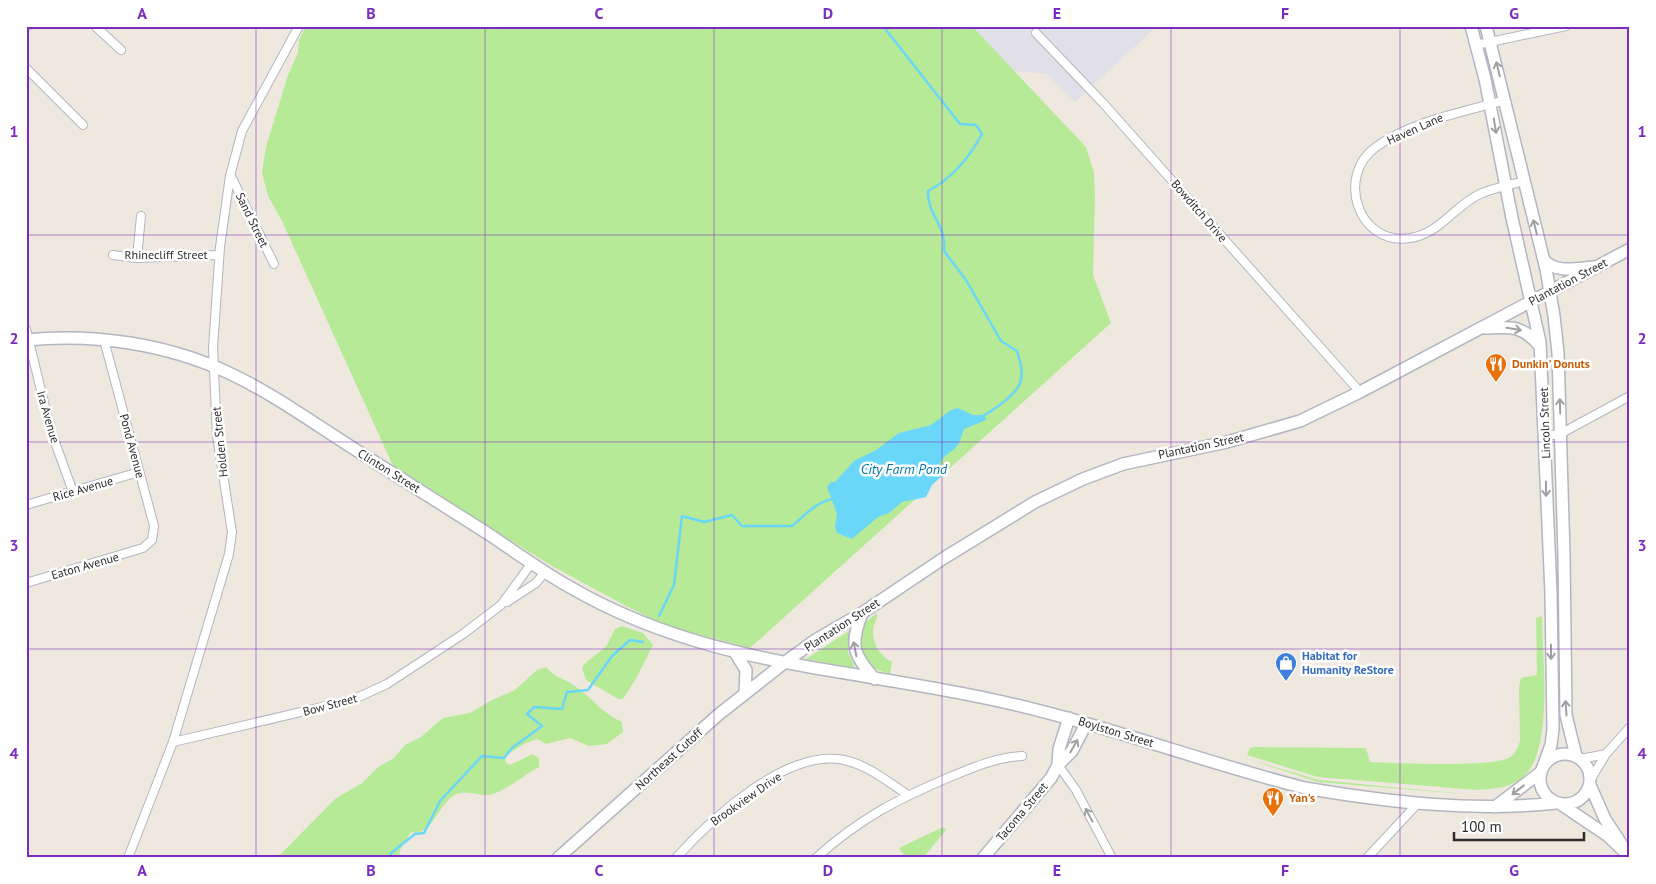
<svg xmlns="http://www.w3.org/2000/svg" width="1656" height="884" viewBox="0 0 1656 884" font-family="'PT Sans',sans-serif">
<rect width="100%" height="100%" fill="#efe8df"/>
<path fill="#e1dfe8" d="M 946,26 L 1157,26 L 1075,102 L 1047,74 L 988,69 Z"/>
<path fill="#b6ea97" d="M 306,26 L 972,26 L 1086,147 L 1094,173 L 1095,195 L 1093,275 L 1111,323 L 750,648 L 667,626 L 626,606 L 552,566 L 394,468 L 282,221 L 268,196 L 262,173 L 266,147 L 287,78 L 298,52 L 299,40 Z
M 877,613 C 878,619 874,623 873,629 C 872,643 880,657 892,662 L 890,674 L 870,667 L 859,651 L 862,625 Z
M 1542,616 C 1542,656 1554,749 1524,776 C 1511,788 1494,789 1477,790 L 1318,777 L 1247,755 L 1250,748 L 1256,747 L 1366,748 L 1370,762 C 1394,763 1494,768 1510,757 C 1516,753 1518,747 1520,741 L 1519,687 L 1521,678 L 1537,675 L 1536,618 Z
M 622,626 L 643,633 L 653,645 L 637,677 L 623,699 L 618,699 L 586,680 L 582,668 L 585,663 L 606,647 L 615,629 Z
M 849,631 L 848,652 L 855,668 L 806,659 Z
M 546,667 C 556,678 560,677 572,684 C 590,695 601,713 622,722 L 623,732 L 607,744 L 589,746 L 570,738 L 546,744 L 537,739 L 524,744 L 505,756 L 506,763 L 510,765 L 533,754 L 539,759 L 539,767 C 526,774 506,790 493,794 C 480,798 469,788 455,795 C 438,804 432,837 411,832 L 400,850 L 399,858 L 277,858 L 335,799 L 362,783 L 378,767 L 394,758 L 405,745 L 421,737 L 443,718 L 470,713 L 492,700 L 515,690 L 537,670 Z
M 1245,758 L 1319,780 L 1475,795 L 1318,782 Z
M 943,827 L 946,830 L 923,858 L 906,858 L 899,848 Z"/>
<path fill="#6ad7f9" d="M 958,408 L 973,415 L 985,415 L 986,420 L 964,429 C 962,434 960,444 956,447 C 946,458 936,456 942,476 L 932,485 L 926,497 L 902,502 L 889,513 L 878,517 L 852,539 L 837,533 L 835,526 L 837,514 L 827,487 L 831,482 L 835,482 L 854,461 L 876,450 L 899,433 L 931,425 L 951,410 Z"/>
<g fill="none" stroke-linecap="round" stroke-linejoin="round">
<path stroke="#6ad7f9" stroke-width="2.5" d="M 883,26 L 960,124 L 976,125 L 982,134 C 969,158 953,178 928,191 C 927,215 947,225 944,251 L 966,280 L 1001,341 L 1017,351 C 1020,361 1024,373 1020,383 C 1015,396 993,410 981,417
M 659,616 L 674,585 L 682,516 L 704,522 L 732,515 L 742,526 L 792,526 C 804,516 817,501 833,499
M 390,858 L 391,853 L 415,834 L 424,833 L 440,801 L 482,756 L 504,758 L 512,748 L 542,726 L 527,714 L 534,707 L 562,709 L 567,692 L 588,690 L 612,656 L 630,640 L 643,642"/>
<g stroke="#b2b6c1" stroke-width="10">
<path id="street" d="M 95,26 L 121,50
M 26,27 L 28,26
M 1036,33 L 1103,103 L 1360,392
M 1476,45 L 1566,26
M 26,68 L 83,125
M 1505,100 C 1464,112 1412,121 1376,147 C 1336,175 1357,246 1410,238 C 1440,234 1454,206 1480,194 C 1494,188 1510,185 1524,181
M 231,176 L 274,264
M 113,255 L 137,258 L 219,255
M 137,258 L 141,216
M 26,329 L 51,431 L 73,492
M 1545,436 L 1560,434 L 1630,396
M 26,505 L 139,472
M 26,583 L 143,548 L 152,540 L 154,526 L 104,340
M 507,602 L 536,583 L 545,572
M 173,742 L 352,700 L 387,684 L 463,634 L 501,605 L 531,564
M 1606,754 L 1630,727
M 1581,759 L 1606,754 L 1591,779
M 1058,765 L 1076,790 L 1112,858
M 128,858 L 173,742 L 229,554 L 232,532 L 217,436 L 213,348 L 220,247 L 230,176 L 242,131 L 299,26
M 676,858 C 711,819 787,748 844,760 C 868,765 888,782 908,795
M 816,858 C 860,818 898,799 952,776 C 975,767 997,757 1022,756
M 1367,858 L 1419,802"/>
</g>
<g stroke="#b2b6c1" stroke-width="14">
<path id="secondary" d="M 1471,26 L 1485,79 L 1512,218 L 1540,342 L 1551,593 L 1553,729 L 1551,745 L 1543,767
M 1486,26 L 1546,269 L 1554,316 L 1558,353 L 1564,555 L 1566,715 L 1576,756
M 1544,260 C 1556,274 1578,268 1594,267
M 1485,328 C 1512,327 1522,325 1540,346
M 26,340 C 94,333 167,344 229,373 C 274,394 316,425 359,452 C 401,479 444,506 487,533 C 514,551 540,570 568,586 C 706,667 848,667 999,701 C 1103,724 1202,762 1305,788 C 1387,802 1473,812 1556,803
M 862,613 C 850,644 852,654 875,679
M 736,654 L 746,670 L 745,693
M1540 779a25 25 0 1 1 50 0a25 25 0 1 1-50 0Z
M 1058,765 L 1059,749 L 1069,718
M 1590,785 L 1605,819 L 1622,845
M 1562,805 L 1608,836 L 1630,857
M 1495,807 L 1541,772
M 558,858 L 718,715 L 784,663 L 817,639 L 862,613 L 944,558 L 1035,502 L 1083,479 L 1123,464 L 1227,442 L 1300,421 L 1360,392 L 1630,249
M 983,858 L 1051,778 L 1058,765 L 1072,751 L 1086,724"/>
</g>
<use href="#street" stroke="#fff" stroke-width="8"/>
<use href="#secondary" stroke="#fff" stroke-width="11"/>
</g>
<defs><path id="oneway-shaft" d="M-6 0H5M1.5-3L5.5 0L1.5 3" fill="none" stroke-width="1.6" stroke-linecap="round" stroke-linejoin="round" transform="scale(1.25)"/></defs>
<g stroke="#a0a0a0">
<use href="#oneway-shaft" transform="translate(1498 69) rotate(-104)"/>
<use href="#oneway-shaft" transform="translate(1495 126) rotate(81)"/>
<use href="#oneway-shaft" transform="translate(1535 227) rotate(-104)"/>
<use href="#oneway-shaft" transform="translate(1514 329) rotate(9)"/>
<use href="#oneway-shaft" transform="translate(1560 406) rotate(-92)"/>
<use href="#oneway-shaft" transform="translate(1546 489) rotate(89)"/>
<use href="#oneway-shaft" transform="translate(855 649) rotate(-101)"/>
<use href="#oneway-shaft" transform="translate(1551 652) rotate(90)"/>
<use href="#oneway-shaft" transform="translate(1566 708) rotate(-94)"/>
<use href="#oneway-shaft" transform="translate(1074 746) rotate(-60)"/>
<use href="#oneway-shaft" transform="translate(1518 790) rotate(142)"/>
<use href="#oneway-shaft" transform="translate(1089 815) rotate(-118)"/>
</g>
<path fill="none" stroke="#7b2cbf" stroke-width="1" stroke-opacity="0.55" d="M 256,26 L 256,858M 485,26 L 485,858M 714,26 L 714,858M 942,26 L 942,858M 1171,26 L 1171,858M 1400,26 L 1400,858M 26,235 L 1630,235M 26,442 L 1630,442M 26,649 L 1630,649"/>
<defs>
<g id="restaurant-pin" transform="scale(1.125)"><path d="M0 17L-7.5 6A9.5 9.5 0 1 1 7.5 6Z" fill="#e8710a" stroke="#fff"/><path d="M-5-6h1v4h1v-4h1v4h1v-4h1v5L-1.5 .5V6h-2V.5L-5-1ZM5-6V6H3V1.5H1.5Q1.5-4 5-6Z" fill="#fff"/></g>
<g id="shop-pin" transform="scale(1.125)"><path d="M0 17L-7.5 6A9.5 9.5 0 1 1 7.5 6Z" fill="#3f7fe0" stroke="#fff"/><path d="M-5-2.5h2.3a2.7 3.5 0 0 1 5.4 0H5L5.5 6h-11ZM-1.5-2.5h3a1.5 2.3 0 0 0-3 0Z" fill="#fff"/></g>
</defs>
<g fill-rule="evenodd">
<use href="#restaurant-pin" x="1496" y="364"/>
<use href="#shop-pin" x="1286" y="663"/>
<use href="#restaurant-pin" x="1273" y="798"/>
</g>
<g text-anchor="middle" stroke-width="5" stroke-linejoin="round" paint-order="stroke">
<g font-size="12" fill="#2d2d2d" stroke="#fff">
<text transform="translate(1415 129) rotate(-24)" y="4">Haven Lane</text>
<text transform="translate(1199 211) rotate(49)" y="4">Bowditch Drive</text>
<text transform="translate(252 220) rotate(64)" y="4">Sand Street</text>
<text x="166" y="259">Rhinecliff Street</text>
<text transform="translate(1568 282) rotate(-28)" y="4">Plantation Street</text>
<text transform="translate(48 417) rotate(74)" y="4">Ira Avenue</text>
<text transform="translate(1545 423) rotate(-92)" y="4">Lincoln Street</text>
<text transform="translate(220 442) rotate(-96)" y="4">Holden Street</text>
<text transform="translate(132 446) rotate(75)" y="4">Pond Avenue</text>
<text transform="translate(1201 446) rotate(-12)" y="4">Plantation Street</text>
<text transform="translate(389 471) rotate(32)" y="4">Clinton Street</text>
<text transform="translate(83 489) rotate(-16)" y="4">Rice Avenue</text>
<text transform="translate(85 566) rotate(-16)" y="4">Eaton Avenue</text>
<text transform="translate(842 625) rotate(-33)" y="4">Plantation Street</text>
<text transform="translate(330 705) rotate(-15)" y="4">Bow Street</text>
<text transform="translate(1116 732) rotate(17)" y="4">Boylston Street</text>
<text transform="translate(669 759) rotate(-42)" y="4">Northeast Cutoff</text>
<text transform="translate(746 799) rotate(-35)" y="4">Brookview Drive</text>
<text transform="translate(1022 812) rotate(-50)" y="4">Tacoma Street</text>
</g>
<g font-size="12" font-weight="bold" fill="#c56008" stroke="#fff" text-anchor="start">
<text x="1512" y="368">Dunkin' Donuts</text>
<text x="1289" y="802">Yan's</text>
</g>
<g font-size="12" font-weight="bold" fill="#366cbe" stroke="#fff" text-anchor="start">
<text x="1302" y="660">Habitat for<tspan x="1302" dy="14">Humanity ReStore</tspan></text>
</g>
<g font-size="14" font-style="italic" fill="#0277ac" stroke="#fff">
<text x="904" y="474">City Farm Pond</text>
</g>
</g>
<rect width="1656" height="884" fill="none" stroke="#ffffff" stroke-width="55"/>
<path d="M1454 832v8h130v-8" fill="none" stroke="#2d2d2d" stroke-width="2.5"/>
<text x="1461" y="832" font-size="15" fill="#2d2d2d" stroke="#ffffff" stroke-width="4" paint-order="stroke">100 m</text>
<rect x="28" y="28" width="1600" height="828" fill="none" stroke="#7b2cbf" stroke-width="2"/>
<g font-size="16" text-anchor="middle" font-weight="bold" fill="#7b2cbf">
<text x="142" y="19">A</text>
<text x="371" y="19">B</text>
<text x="599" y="19">C</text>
<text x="828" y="19">D</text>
<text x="1057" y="19">E</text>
<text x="1285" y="19">F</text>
<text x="1514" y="19">G</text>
<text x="14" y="137">1</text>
<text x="1642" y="137">1</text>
<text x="14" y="344">2</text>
<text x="1642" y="344">2</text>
<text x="14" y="551">3</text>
<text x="1642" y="551">3</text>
<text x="14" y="759">4</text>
<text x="1642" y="759">4</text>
<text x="142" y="876">A</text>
<text x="371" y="876">B</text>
<text x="599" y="876">C</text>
<text x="828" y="876">D</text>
<text x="1057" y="876">E</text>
<text x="1285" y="876">F</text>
<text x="1514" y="876">G</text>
</g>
</svg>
